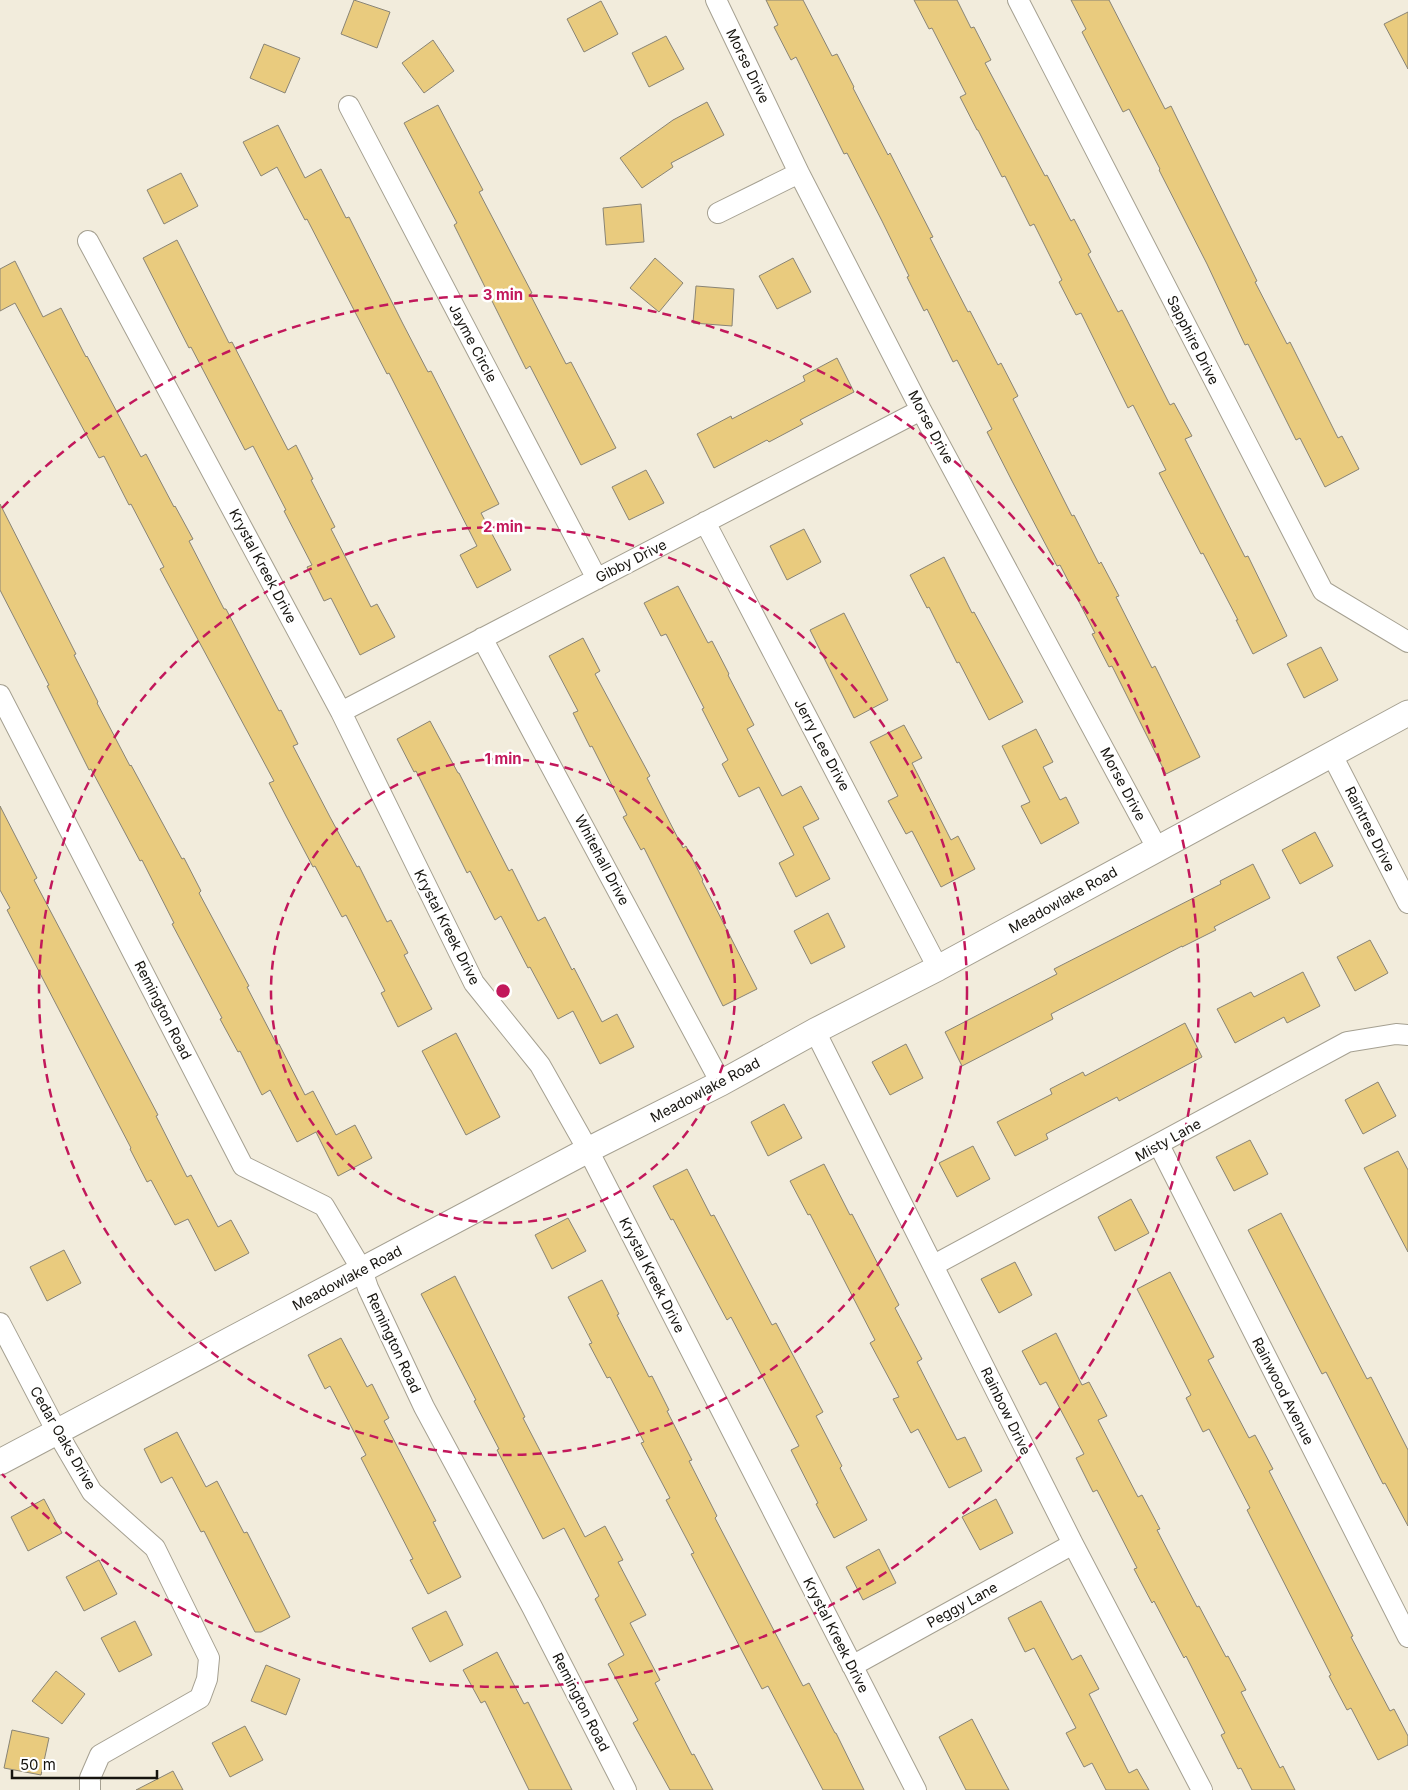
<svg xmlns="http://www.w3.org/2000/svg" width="1408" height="1790" viewBox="0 0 1408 1790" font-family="Inter,sans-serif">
<rect width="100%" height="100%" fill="#f2ecdc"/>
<path fill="#e9cb7e" stroke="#898475" d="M 354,0 L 390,12 L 377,48 L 341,34 Z
M 766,0 L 803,0 L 832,56 L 837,54 L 854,87 L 853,88 L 888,155 L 890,153 L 933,237 L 930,238 L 968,312 L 970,311 L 998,365 L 1001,363 L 1018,396 L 1013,399 L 1072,516 L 1074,515 L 1099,564 L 1101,562 L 1119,596 L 1116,597 L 1152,668 L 1155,666 L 1200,757 L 1166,774 L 1112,666 L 1109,667 L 1092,634 L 1095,633 L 1060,565 L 1057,566 L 1012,481 L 987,432 L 992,429 L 957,360 L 953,362 L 927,309 L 924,311 L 907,277 L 909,276 L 882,221 L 847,153 L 844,154 L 796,57 L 791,60 L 774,27 L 778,25 Z
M 914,0 L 957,0 L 971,28 L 974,27 L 991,60 L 985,63 L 1045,176 L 1047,175 L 1071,221 L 1074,219 L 1091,252 L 1088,254 L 1118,312 L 1122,310 L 1170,405 L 1174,403 L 1192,436 L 1185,439 L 1245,557 L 1248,556 L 1287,636 L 1253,654 L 1236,620 L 1238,620 L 1203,553 L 1201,554 L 1159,473 L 1166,470 L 1133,405 L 1128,408 L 1081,313 L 1076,315 L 1059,282 L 1062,280 L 1034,224 L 1030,226 L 1005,176 L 1002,177 L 978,130 L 977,130 L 960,97 L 966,94 L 932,28 L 929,29 Z
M 1071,0 L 1109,0 L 1165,109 L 1171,106 L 1257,281 L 1255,282 L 1287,344 L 1290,342 L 1338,438 L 1342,436 L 1359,469 L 1325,487 L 1300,438 L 1296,440 L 1248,344 L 1245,345 L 1207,264 L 1159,170 L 1160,169 L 1129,109 L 1123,112 L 1082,32 L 1086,29 Z
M 601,1 L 618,34 L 584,52 L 567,19 Z
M 1408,12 L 1408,69 L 1384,24 Z
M 666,36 L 684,69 L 649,87 L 632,53 Z
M 433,40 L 454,71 L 424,93 L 402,63 Z
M 264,44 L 300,58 L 285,93 L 250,78 Z
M 707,102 L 724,135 L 671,163 L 673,167 L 642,188 L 620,158 L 673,120 Z
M 438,105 L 483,190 L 479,192 L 532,293 L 530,294 L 566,364 L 571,362 L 616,448 L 581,465 L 530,366 L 526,369 L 454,225 L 457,223 L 404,123 Z
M 278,125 L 305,178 L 321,169 L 346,218 L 349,217 L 403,324 L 428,372 L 431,371 L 499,504 L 481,513 L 511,570 L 477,588 L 460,555 L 477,546 L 389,373 L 387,374 L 307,219 L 305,220 L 277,167 L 261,176 L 243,142 Z
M 181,173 L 198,206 L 164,224 L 147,190 Z
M 641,204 L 644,242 L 606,245 L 603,208 Z
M 177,240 L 229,343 L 232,342 L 288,450 L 296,445 L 313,479 L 311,480 L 335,527 L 331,529 L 371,607 L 377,604 L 395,637 L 360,655 L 331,598 L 324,601 L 307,567 L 312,565 L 284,511 L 286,510 L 253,446 L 245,450 L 191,347 L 189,348 L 143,258 Z
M 655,258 L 683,283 L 659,312 L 630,288 Z
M 793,258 L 811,292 L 777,309 L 759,276 Z
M 15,261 L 43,317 L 61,308 L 86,357 L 87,356 L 141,457 L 146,454 L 174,507 L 175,506 L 193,539 L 189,541 L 224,609 L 226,609 L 279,711 L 281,710 L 298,744 L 293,746 L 330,817 L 357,867 L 359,866 L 387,922 L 391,920 L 408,953 L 404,955 L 432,1009 L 398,1027 L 381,993 L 385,991 L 346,915 L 342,917 L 315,866 L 313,867 L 286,816 L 269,783 L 274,781 L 160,569 L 164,567 L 131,504 L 129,505 L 104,456 L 99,458 L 15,303 L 0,311 L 0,269 Z
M 696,286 L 734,289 L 732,326 L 693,323 Z
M 837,358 L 854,392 L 800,420 L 803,424 L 769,442 L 767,440 L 714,468 L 697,434 L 731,416 L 732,419 L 805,381 L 803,376 Z
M 646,470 L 664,503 L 629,520 L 612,487 Z
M 0,504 L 76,654 L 74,655 L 98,702 L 97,703 L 130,766 L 131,765 L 182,859 L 184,858 L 201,891 L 199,893 L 249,986 L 247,987 L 277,1045 L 279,1044 L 305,1095 L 313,1091 L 336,1135 L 355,1125 L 372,1158 L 338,1176 L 316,1132 L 297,1142 L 270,1090 L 262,1095 L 240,1051 L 238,1052 L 220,1019 L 222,1018 L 172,924 L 174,923 L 142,860 L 140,861 L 91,769 L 89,770 L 47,686 L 49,685 L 0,590 Z
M 804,529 L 821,562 L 787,580 L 770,546 Z
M 944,557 L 972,613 L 974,612 L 1023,702 L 989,720 L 959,662 L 957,663 L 929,607 L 927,608 L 910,575 Z
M 678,586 L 708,643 L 712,641 L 729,674 L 728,675 L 754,725 L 747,729 L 782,796 L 801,786 L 819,819 L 803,827 L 830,879 L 796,897 L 779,863 L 794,855 L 759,787 L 739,797 L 722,764 L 728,760 L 702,709 L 704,708 L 666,634 L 661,636 L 644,603 Z
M 844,613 L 888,700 L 854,718 L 810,630 Z
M 583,638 L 600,671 L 595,674 L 650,776 L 647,778 L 683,848 L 686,846 L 703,880 L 702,881 L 757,989 L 723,1006 L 644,848 L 641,850 L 623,817 L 627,815 L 592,746 L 590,747 L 573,713 L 578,711 L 549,656 Z
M 1321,647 L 1338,680 L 1304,698 L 1287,664 Z
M 430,721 L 458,773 L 459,773 L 509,871 L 512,869 L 538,921 L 545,917 L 572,970 L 574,968 L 602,1022 L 617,1014 L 634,1047 L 600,1064 L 573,1011 L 558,1019 L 530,967 L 528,968 L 501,916 L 495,920 L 470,871 L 467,873 L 416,771 L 414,772 L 397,739 Z
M 904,725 L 922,758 L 912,763 L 951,840 L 958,836 L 975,869 L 941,887 L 912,831 L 906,834 L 888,801 L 898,796 L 870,742 Z
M 1036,729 L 1053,762 L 1043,767 L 1060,800 L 1066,797 L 1079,823 L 1041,844 L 1021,806 L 1030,802 L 1002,746 Z
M 0,806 L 37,878 L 34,880 L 158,1115 L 156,1116 L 187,1177 L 191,1175 L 218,1227 L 231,1220 L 249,1253 L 215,1271 L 188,1219 L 175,1225 L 151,1180 L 147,1182 L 130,1149 L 131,1148 L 7,910 L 10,908 L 0,890 Z
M 1315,832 L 1333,866 L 1300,884 L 1282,850 Z
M 1253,864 L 1270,898 L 1214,927 L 1216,930 L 1182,947 L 1182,946 L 1051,1014 L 1053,1019 L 962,1066 L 945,1032 L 1057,974 L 1054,969 L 1221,884 L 1220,881 Z
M 828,913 L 845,947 L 811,964 L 794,931 Z
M 1370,940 L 1388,973 L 1355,991 L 1337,957 Z
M 1303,972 L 1320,1006 L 1287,1023 L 1284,1017 L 1235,1043 L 1217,1009 L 1251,992 L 1254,997 Z
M 1185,1023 L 1202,1057 L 1119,1101 L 1117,1097 L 1046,1134 L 1048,1139 L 1015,1156 L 997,1122 L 1052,1094 L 1050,1089 L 1083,1072 L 1085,1076 Z
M 456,1033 L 500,1117 L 466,1135 L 422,1051 Z
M 906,1044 L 923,1078 L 890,1095 L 872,1062 Z
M 1378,1082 L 1396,1116 L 1363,1134 L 1345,1100 Z
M 784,1104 L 802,1138 L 768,1156 L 751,1122 Z
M 1250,1140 L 1268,1174 L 1234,1191 L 1216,1157 Z
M 973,1146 L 990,1179 L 957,1197 L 939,1163 Z
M 1398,1151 L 1408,1170 L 1408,1252 L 1364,1168 Z
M 824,1164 L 850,1215 L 852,1214 L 899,1305 L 895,1308 L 922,1359 L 917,1362 L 957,1440 L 965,1437 L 982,1471 L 949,1488 L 918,1429 L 911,1433 L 893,1399 L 899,1397 L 870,1343 L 875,1340 L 810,1214 L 808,1215 L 790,1181 Z
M 687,1169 L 711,1216 L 714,1215 L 772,1325 L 776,1323 L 823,1412 L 816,1416 L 842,1466 L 840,1468 L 867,1520 L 834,1538 L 816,1504 L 818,1503 L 791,1450 L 799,1446 L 731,1317 L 727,1320 L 673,1219 L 671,1220 L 653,1186 Z
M 1131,1199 L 1149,1233 L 1115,1251 L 1098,1217 Z
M 1281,1213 L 1367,1379 L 1371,1377 L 1408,1450 L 1408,1526 L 1385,1483 L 1383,1484 L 1326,1372 L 1322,1374 L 1248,1230 Z
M 568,1218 L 586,1251 L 552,1269 L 535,1235 Z
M 64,1250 L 81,1283 L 47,1301 L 30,1267 Z
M 1015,1262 L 1032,1295 L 999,1313 L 981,1279 Z
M 1170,1272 L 1214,1357 L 1208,1360 L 1249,1438 L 1255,1435 L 1273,1469 L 1269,1471 L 1353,1636 L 1351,1637 L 1390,1711 L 1394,1709 L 1408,1736 L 1408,1745 L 1378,1760 L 1351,1708 L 1347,1710 L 1329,1676 L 1331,1675 L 1247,1510 L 1250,1508 L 1209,1429 L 1203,1432 L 1186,1398 L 1191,1395 L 1137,1289 Z
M 455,1276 L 525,1417 L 523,1418 L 585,1537 L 605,1526 L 623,1560 L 618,1562 L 646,1615 L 630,1623 L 660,1680 L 655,1683 L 692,1755 L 694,1754 L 713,1790 L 670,1790 L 633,1723 L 638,1720 L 608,1664 L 624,1655 L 595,1599 L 599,1596 L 564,1528 L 543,1539 L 497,1450 L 499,1449 L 474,1401 L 476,1400 L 421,1294 Z
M 602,1280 L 619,1314 L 617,1315 L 649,1377 L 652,1376 L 669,1410 L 667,1411 L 692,1460 L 689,1461 L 717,1516 L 715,1518 L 803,1686 L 809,1683 L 835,1733 L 836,1733 L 864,1790 L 823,1790 L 768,1686 L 762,1689 L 691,1554 L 694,1553 L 666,1500 L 670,1498 L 641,1443 L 644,1442 L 610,1377 L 607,1378 L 589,1344 L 592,1343 L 568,1297 Z
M 1056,1333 L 1082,1385 L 1089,1382 L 1107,1416 L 1098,1420 L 1138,1497 L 1142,1495 L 1160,1529 L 1157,1530 L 1197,1607 L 1199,1606 L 1226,1657 L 1228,1656 L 1246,1690 L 1241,1692 L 1280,1768 L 1283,1766 L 1295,1790 L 1252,1790 L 1241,1768 L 1238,1769 L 1221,1735 L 1225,1733 L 1186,1656 L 1184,1658 L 1154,1601 L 1152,1603 L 1134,1569 L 1137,1568 L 1097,1490 L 1093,1492 L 1076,1458 L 1084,1454 L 1046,1382 L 1040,1385 L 1022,1351 Z
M 341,1338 L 367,1387 L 372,1384 L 389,1418 L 384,1421 L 436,1521 L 433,1522 L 461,1577 L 428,1594 L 410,1560 L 413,1559 L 361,1458 L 366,1455 L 330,1386 L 325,1389 L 308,1355 Z
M 177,1432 L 206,1487 L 217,1481 L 244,1533 L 247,1532 L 290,1617 L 261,1632 L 255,1632 L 204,1531 L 201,1532 L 172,1477 L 161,1483 L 144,1449 Z
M 44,1499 L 62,1533 L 28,1551 L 11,1517 Z
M 996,1499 L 1013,1533 L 980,1550 L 962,1517 Z
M 879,1549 L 896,1583 L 863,1600 L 846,1567 Z
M 99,1560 L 117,1594 L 84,1611 L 66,1577 Z
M 1041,1601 L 1072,1660 L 1081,1655 L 1099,1689 L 1089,1694 L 1129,1773 L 1137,1769 L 1149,1790 L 1106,1790 L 1092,1763 L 1084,1767 L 1066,1733 L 1076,1728 L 1034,1648 L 1025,1652 L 1008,1618 Z
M 446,1611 L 463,1645 L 430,1662 L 412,1628 Z
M 135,1621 L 152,1655 L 119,1672 L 101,1638 Z
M 497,1652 L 524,1704 L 528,1702 L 572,1790 L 529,1790 L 485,1701 L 481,1703 L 463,1670 Z
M 266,1665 L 300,1679 L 286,1715 L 251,1701 Z
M 56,1671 L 85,1694 L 62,1724 L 32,1701 Z
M 972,1719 L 1003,1779 L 1009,1790 L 966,1790 L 939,1737 Z
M 245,1726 L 263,1760 L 230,1777 L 212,1743 Z
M 12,1730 L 49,1738 L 41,1775 L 4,1768 Z
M 173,1771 L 183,1790 L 136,1790 Z"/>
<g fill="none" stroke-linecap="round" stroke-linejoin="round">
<g stroke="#a5a091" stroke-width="22">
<path id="minor" d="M 716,0 L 799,173 L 921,410 L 1157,848
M 1018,0 L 1323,591 L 1408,642
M 349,106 L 597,579
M 718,213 L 799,173
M 88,241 L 341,712 L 474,983 L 540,1065 L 588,1150 L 916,1790
M 705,522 L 938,968
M 482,638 L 721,1083
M 0,695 L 243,1166 L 324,1206 L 362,1270 L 368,1288 L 424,1407 L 532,1607 L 626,1790
M 341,712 L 921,410
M 1332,755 L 1408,903
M 815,1031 L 1073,1544 L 1202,1790
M 1159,1145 L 1408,1637
M 934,1265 L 1347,1042 L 1396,1034 L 1408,1035
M 0,1323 L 57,1432 L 92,1492 L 155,1548 L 209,1658 L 207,1679 L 200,1698 L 100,1755 L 90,1778 L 90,1790
M 852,1666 L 1073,1544"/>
</g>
<g stroke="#a5a091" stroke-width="27">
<path id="tertiary" d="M 0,1462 L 588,1150 L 721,1083 L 815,1031 L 938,968 L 1408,713"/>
</g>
<use href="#minor" stroke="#fff" stroke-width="20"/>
<use href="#tertiary" stroke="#fff" stroke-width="25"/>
</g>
<g fill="none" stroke="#c2185b" stroke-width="2.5" stroke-dasharray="9 6">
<circle cx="503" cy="991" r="232"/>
<circle cx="503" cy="991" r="464"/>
<path d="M2 508A696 696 0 1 1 2 1474"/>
</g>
<g text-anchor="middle" stroke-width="5" stroke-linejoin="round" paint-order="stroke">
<g font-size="14" fill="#16140f" stroke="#fff">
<text transform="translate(748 66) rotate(64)" y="5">Morse Drive</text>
<text transform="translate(1193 340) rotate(63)" y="5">Sapphire Drive</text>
<text transform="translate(473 343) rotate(62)" y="5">Jayme Circle</text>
<text transform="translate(931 427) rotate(62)" y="5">Morse Drive</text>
<text transform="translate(631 561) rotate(-27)" y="5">Gibby Drive</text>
<text transform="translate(263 566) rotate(62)" y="5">Krystal Kreek Drive</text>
<text transform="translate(822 745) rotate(62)" y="5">Jerry Lee Drive</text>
<text transform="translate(1123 784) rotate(62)" y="5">Morse Drive</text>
<text transform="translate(1370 829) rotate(63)" y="5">Raintree Drive</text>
<text transform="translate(602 860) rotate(62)" y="5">Whitehall Drive</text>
<text transform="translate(1063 900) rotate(-29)" y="5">Meadowlake Road</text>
<text transform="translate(447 927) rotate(63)" y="5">Krystal Kreek Drive</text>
<text transform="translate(163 1010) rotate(63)" y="5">Remington Road</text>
<text transform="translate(705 1090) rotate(-28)" y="5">Meadowlake Road</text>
<text transform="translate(1168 1140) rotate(-29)" y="5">Misty Lane</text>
<text transform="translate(652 1275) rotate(63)" y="5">Krystal Kreek Drive</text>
<text transform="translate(347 1278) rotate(-28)" y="5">Meadowlake Road</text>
<text transform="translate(394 1343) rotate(65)" y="5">Remington Road</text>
<text transform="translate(1283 1391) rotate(63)" y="5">Rainwood Avenue</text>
<text transform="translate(1006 1411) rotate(64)" y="5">Rainbow Drive</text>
<text transform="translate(63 1438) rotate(60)" y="5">Cedar Oaks Drive</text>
<text transform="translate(962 1605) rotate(-29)" y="5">Peggy Lane</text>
<text transform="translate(836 1635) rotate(63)" y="5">Krystal Kreek Drive</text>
<text transform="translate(581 1702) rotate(63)" y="5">Remington Road</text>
</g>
</g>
<circle cx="503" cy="991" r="8" fill="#c2185b" stroke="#fff" stroke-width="2.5"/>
<g font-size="15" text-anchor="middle" font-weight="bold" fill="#c2185b" stroke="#fff" stroke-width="5" stroke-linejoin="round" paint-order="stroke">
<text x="503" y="300">3 min</text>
<text x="503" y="532">2 min</text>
<text x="503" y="764">1 min</text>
</g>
<path d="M12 1770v8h145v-8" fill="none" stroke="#16140f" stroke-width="2.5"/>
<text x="20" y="1770" font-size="15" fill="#16140f" stroke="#ffffff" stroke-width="4" paint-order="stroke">50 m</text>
</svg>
